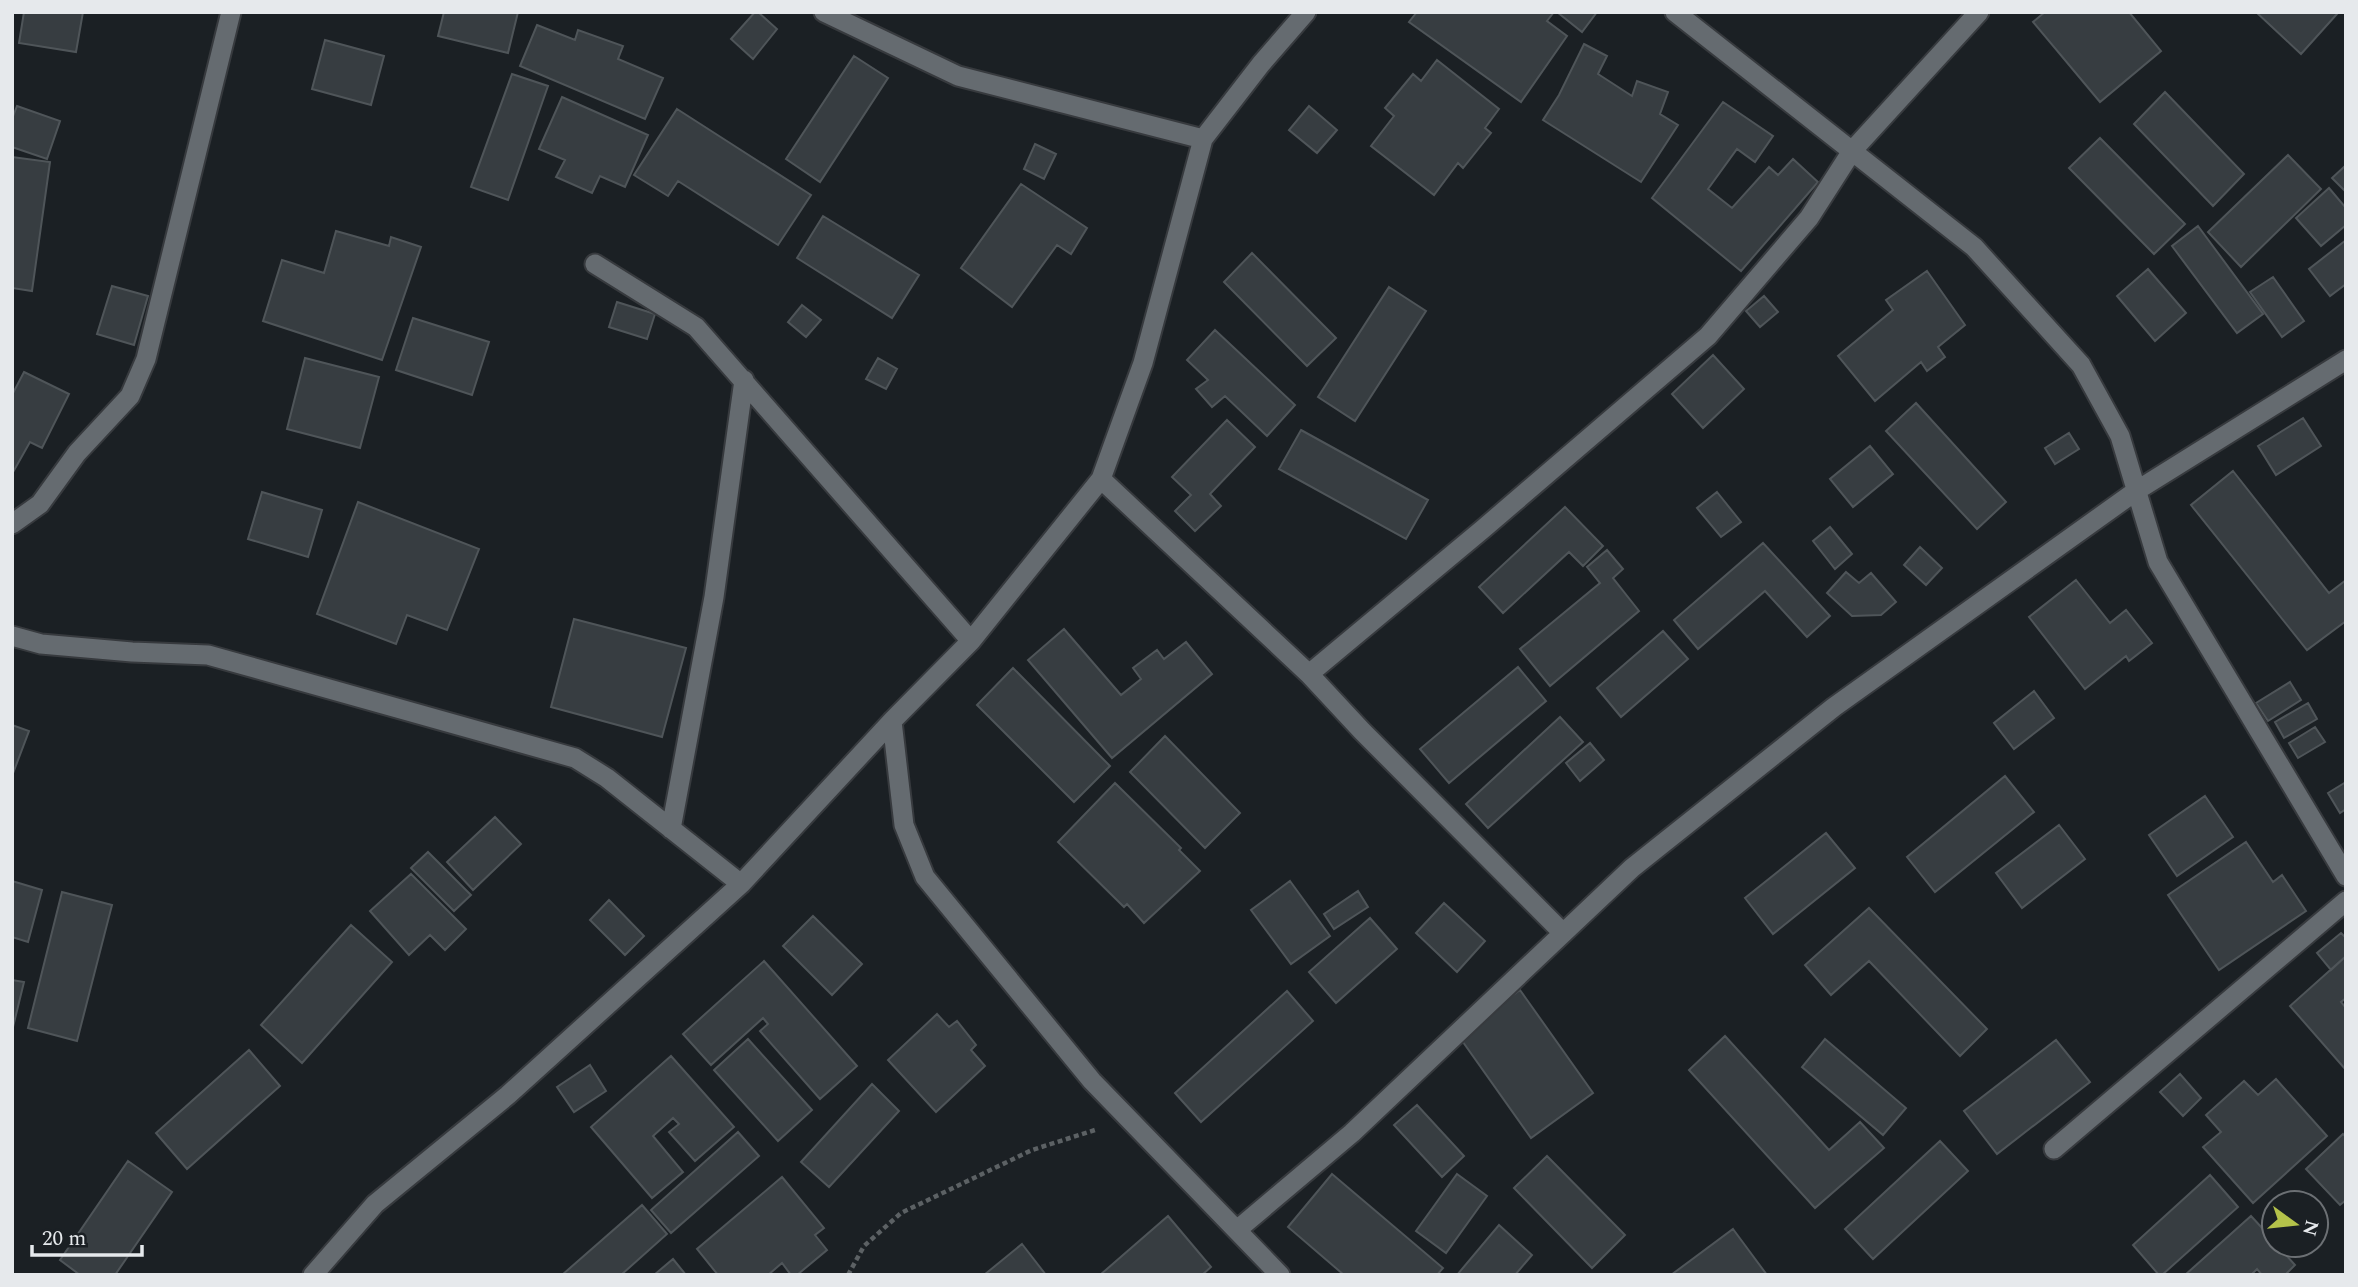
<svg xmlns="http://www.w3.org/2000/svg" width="2358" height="1287" viewBox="0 0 2358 1287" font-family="Spectral,serif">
<rect width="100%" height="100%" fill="#1b2024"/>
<path fill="#373d41" stroke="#4f5559" stroke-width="2" d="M 24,12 L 83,12 L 76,52 L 19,43 Z
M 444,12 L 518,12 L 508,53 L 438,36 Z
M 755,12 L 758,12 L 777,29 L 753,59 L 731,39 Z
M 1417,12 L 1554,12 L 1547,21 L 1567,36 L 1521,102 L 1409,22 Z
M 1557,12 L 1597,12 L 1582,32 Z
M 2045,12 L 2129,12 L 2161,51 L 2100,102 L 2033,22 Z
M 2256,12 L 2335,12 L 2337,14 L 2301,54 Z
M 537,25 L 575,40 L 578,30 L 623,46 L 618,59 L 663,78 L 645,119 L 520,66 Z
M 325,40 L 384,56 L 371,105 L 312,89 Z
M 1584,44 L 1607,56 L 1598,74 L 1632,96 L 1637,81 L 1668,92 L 1660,114 L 1678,125 L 1641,182 L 1543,120 L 1559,95 Z
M 854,56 L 888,78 L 820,182 L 786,159 Z
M 1437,60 L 1499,109 L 1485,128 L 1491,133 L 1463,168 L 1458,163 L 1434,195 L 1371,146 L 1394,116 L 1385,108 L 1413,74 L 1421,81 Z
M 512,74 L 548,86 L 508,200 L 471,187 Z
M 2165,92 L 2244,174 L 2213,206 L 2134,124 Z
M 562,97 L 648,135 L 625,187 L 600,176 L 592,193 L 556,177 L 565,160 L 539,149 Z
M 1723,102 L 1773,136 L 1755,162 L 1737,149 L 1708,189 L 1732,208 L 1769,167 L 1778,175 L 1793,159 L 1818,182 L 1741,271 L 1652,198 Z
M 17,106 L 60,121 L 47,159 L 12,147 L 12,119 Z
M 1309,106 L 1337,130 L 1317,153 L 1289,130 Z
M 677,109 L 811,195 L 778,245 L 678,181 L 668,196 L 634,175 Z
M 2100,138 L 2185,224 L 2154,254 L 2069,168 Z
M 1035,144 L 1056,154 L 1044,179 L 1024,169 Z
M 2288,155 L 2321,189 L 2241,267 L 2208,232 Z
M 12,157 L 50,162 L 32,291 L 12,288 Z
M 2346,165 L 2346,192 L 2332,178 Z
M 1021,184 L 1087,228 L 1071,254 L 1057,245 L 1012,307 L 961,268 Z
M 2329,188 L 2346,208 L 2346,225 L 2321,246 L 2296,218 Z
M 823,216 L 919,275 L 892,318 L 797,258 Z
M 2198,226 L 2263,314 L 2237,333 L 2172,246 Z
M 336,231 L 389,246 L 391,237 L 421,247 L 382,360 L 263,321 L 282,260 L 324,273 Z
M 2346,240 L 2346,284 L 2330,296 L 2309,269 Z
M 1252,253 L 1336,338 L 1307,366 L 1224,282 Z
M 2148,269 L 2186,313 L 2155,341 L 2117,296 Z
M 1927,271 L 1965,325 L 1938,347 L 1945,357 L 1927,371 L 1921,362 L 1875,401 L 1838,356 L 1893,310 L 1886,300 Z
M 2273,277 L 2304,321 L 2282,337 L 2250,292 Z
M 112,286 L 148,296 L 134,345 L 97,334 Z
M 1389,287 L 1426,311 L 1355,421 L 1318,397 Z
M 1764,296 L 1778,312 L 1760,327 L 1746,311 Z
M 617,302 L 655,314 L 647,339 L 609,327 Z
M 802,305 L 821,320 L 806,337 L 788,322 Z
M 413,318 L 489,342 L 472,395 L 396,370 Z
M 1215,330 L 1295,405 L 1267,436 L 1225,396 L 1212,407 L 1196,389 L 1208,380 L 1187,360 Z
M 1713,355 L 1744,389 L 1703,428 L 1672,394 Z
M 305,358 L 379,377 L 360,448 L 287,429 Z
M 878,358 L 897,369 L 886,389 L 866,379 Z
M 24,372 L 69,394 L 42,448 L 30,442 L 12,474 L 12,395 Z
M 1916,403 L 2006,502 L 1977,529 L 1886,431 Z
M 2303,418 L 2321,446 L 2276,475 L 2258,446 Z
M 1227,420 L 1255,447 L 1210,494 L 1221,506 L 1195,531 L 1175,511 L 1191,495 L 1172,477 Z
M 1301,430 L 1428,500 L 1406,539 L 1279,469 Z
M 2069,433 L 2079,449 L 2055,464 L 2045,448 Z
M 1870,446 L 1893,474 L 1853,507 L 1830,479 Z
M 2233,471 L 2329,593 L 2346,580 L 2346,621 L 2307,650 L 2191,505 Z
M 262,492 L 322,510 L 308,557 L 248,539 Z
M 1717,492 L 1741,522 L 1721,537 L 1697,508 Z
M 358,502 L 479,549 L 447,630 L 407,615 L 396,644 L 317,614 Z
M 1565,507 L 1603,546 L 1583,566 L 1569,552 L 1503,613 L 1479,587 Z
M 1830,527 L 1852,554 L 1835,569 L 1813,541 Z
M 1763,543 L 1830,616 L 1807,637 L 1765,591 L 1698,649 L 1674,620 Z
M 1920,547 L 1942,568 L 1926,585 L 1904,565 Z
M 1607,550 L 1623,569 L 1613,578 L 1639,611 L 1550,686 L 1520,649 L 1600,583 L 1587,567 Z
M 1846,572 L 1859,583 L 1871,573 L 1896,602 L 1881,615 L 1852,616 L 1827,593 Z
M 2076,580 L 2110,623 L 2126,610 L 2152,643 L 2129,661 L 2126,656 L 2085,689 L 2029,617 Z
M 574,619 L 686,648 L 662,737 L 551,707 Z
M 1064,629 L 1121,695 L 1141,679 L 1133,668 L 1157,650 L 1164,659 L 1186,642 L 1212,674 L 1112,758 L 1028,660 Z
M 1663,631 L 1688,659 L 1621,717 L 1597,688 Z
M 1518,667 L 1546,701 L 1449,783 L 1420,749 Z
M 1013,668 L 1110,766 L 1074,802 L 977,705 Z
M 2290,682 L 2301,700 L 2268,721 L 2256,703 Z
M 2034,691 L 2054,718 L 2014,749 L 1994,723 Z
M 2308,703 L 2317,719 L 2284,738 L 2275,722 Z
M 1560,717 L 1583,742 L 1488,828 L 1466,804 Z
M 12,725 L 29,731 L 12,776 Z
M 2315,727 L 2325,742 L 2298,758 L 2289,743 Z
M 1165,736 L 1240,813 L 1205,848 L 1130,772 Z
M 1590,743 L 1604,760 L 1580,781 L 1566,763 Z
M 2005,776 L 2034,812 L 1935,892 L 1907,857 Z
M 2346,782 L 2346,809 L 2340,813 L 2328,793 Z
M 1115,783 L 1181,848 L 1179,850 L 1200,871 L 1144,923 L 1127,904 L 1124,907 L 1058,842 Z
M 2205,796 L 2233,837 L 2177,876 L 2149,835 Z
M 495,817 L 521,844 L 473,890 L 447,862 Z
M 2059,825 L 2085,859 L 2022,908 L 1996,873 Z
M 1826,833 L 1855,868 L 1773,934 L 1745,898 Z
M 2246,842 L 2273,882 L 2282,875 L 2306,911 L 2219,970 L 2168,895 Z
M 428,852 L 471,895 L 454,911 L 411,868 Z
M 411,874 L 466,929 L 445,950 L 430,935 L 409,955 L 370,911 Z
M 12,881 L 42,890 L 28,942 L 12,937 Z
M 1290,881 L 1330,936 L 1291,964 L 1251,910 Z
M 1358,891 L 1368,907 L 1334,929 L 1324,914 Z
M 62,892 L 112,905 L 77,1041 L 28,1028 Z
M 609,900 L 644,936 L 625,955 L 590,920 Z
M 1444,903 L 1485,941 L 1457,972 L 1416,933 Z
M 1869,908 L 1987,1029 L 1960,1056 L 1869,961 L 1831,995 L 1805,965 Z
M 813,916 L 862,964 L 832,995 L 783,946 Z
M 1370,918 L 1397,949 L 1336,1003 L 1309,972 Z
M 351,925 L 392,962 L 302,1063 L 261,1025 Z
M 2341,933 L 2346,938 L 2346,956 L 2331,970 L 2317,953 Z
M 2346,956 L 2346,998 L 2341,1002 L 2346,1008 L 2346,1070 L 2290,1006 Z
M 764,961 L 857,1066 L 820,1099 L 760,1031 L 768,1024 L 763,1018 L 711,1065 L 683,1034 Z
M 12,980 L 24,982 L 13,1027 L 12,1027 Z
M 1520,990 L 1593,1093 L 1531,1138 L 1458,1035 Z
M 1287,991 L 1313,1021 L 1201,1122 L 1175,1093 Z
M 937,1014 L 949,1027 L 957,1021 L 976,1045 L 971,1050 L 985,1066 L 936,1112 L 888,1060 Z
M 1725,1036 L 1829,1150 L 1860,1122 L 1884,1148 L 1815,1208 L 1689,1070 Z
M 748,1039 L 812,1110 L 778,1141 L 714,1070 Z
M 1825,1039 L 1906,1108 L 1883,1135 L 1802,1067 Z
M 2056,1040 L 2090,1082 L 1997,1154 L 1964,1111 Z
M 249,1050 L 280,1086 L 187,1169 L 156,1133 Z
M 671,1056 L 734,1127 L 695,1161 L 669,1132 L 679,1124 L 673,1118 L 653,1136 L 683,1172 L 652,1198 L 591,1127 Z
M 590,1065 L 606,1091 L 574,1112 L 557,1087 Z
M 2180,1074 L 2201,1098 L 2183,1116 L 2160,1092 Z
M 2276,1079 L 2327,1136 L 2253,1203 L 2203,1147 L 2221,1132 L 2206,1115 L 2244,1081 L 2258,1095 Z
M 872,1084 L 899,1111 L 829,1187 L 801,1162 Z
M 1417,1105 L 1464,1156 L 1442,1177 L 1394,1125 Z
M 738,1132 L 759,1156 L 671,1233 L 651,1210 Z
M 2343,1134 L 2346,1137 L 2346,1200 L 2340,1205 L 2306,1169 Z
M 1940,1141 L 1968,1171 L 1873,1259 L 1845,1229 Z
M 1547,1156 L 1625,1235 L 1592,1268 L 1514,1188 Z
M 128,1161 L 172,1192 L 115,1275 L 80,1275 L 60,1260 Z
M 1332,1174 L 1443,1268 L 1437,1275 L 1344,1275 L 1288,1227 Z
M 1457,1174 L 1487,1196 L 1446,1253 L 1416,1231 Z
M 2210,1175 L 2238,1207 L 2162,1275 L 2159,1275 L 2133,1245 Z
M 782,1177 L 824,1228 L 815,1235 L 827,1250 L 797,1275 L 791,1275 L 782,1263 L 768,1275 L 718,1275 L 697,1249 Z
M 642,1205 L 667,1234 L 621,1275 L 562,1275 Z
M 1168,1216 L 1211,1267 L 1202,1275 L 1100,1275 Z
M 2251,1216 L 2274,1241 L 2274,1245 L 2277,1245 L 2295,1265 L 2285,1275 L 2262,1275 L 2257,1269 L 2251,1275 L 2185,1275 Z
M 1499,1225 L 1532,1255 L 1515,1275 L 1457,1275 Z
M 1733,1229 L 1767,1275 L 1671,1275 Z
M 1022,1244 L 1046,1275 L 984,1275 Z
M 673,1259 L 686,1275 L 654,1275 Z"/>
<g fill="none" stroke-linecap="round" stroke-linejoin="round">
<g stroke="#373a3e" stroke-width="23">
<path id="minor" d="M 824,12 L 958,76 L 1203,139
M 1675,12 L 1974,247 L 2081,365 L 2120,436 L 2158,562 L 2346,876
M 595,264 L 696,327 L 971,641
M 1101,479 L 1309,674 L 1362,731 L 1563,933
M 12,524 L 40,504 L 77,453 L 130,396 L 146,359 L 231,12
M 12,636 L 41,644 L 132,652 L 208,655 L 575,758 L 607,778 L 741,884
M 1309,674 L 1483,529 L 1708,336 L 1809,218 L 1852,151 L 1979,12
M 892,721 L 904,825 L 925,877 L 1092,1081 L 1280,1275
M 671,829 L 714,597 L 744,380
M 2054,1149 L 2346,901
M 1237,1230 L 1352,1133 L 1632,868 L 1834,707 L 2136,491 L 2346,360
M 313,1275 L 375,1204 L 508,1095 L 741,884 L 892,721 L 971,641 L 1101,479 L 1143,363 L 1203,139 L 1261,64 L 1306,12"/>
</g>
<path stroke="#5c6164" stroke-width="4.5" stroke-dasharray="5 3.5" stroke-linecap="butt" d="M 848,1275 L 864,1246 L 901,1213 L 1032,1150 L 1098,1129"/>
<use href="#minor" stroke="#656b70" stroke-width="19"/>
</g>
<rect width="2358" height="1287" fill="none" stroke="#e6e9ec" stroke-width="28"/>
<g transform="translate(2295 1224) rotate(105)"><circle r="33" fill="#1b2024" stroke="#6c7074" stroke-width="2"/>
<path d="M0-5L12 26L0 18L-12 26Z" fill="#b4c24a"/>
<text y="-10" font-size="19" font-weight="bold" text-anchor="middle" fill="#e6e9ec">N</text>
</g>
<path d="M32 1245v10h110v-10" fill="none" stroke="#e6e9ec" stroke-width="3.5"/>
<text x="42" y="1245" font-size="21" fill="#e6e9ec" stroke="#1b2024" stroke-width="5" paint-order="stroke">20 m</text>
</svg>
